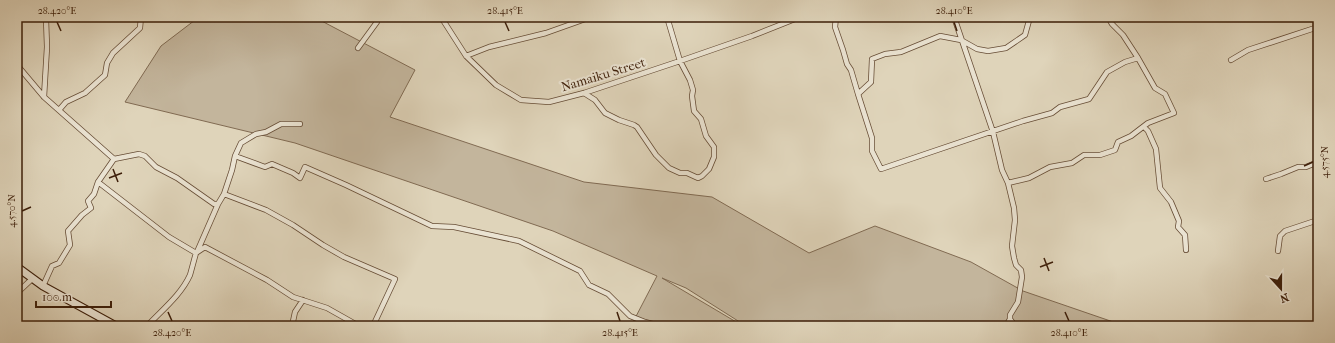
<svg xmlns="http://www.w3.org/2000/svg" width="1335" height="343" viewBox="0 0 1335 343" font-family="'IM FELL French Canon',serif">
<rect width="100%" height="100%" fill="#dfd4ba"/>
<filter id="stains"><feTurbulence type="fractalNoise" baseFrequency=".005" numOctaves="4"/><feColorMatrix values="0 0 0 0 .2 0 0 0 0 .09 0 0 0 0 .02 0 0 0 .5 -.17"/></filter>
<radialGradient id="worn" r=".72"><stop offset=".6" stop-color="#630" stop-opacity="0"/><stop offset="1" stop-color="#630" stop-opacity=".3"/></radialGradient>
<path fill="#c3b59c" stroke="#806a52" d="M 199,17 L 314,17 L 415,70 L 390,117 L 584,182 L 712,197 L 809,253 L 875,226 L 971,262 L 1023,291 L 1125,326 L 746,326 L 686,288 L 662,278 L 743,326 L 631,326 L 657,276 L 553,231 L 295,143 L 125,102 L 161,46 Z"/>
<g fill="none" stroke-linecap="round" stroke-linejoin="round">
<g stroke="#664c35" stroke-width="6">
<path id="street" d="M 441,17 L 466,56 L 496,85 L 521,100 L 549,102 L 584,93 L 680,61 L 752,36 L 800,17
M 836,17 L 835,27 L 843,50 L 847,64 L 851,70 L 858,94
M 954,17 L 993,132 L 1002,170 L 1008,183 L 1014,208 L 1015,220 L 1012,246 L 1014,258 L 1016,265 L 1021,270 L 1022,277 L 1018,302 L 1010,315 L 1010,319 L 1006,326
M 1030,17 L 1025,35 L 1006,48 L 988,51 L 977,49 L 961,40 L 940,36 L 901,52 L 885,54 L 872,59 L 871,82 L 858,94 L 872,138 L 872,151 L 881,169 L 1023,121 L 1052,113 L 1060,107 L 1089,99 L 1107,72 L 1125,62 L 1138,58
M 1315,17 L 1318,25
M 358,48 L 377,22 L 377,17
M 466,56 L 489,47 L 546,33 L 591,17
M 1231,60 L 1248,50 L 1318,27
M 17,65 L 44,97 L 114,159 L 139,154 L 145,156 L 156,167 L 177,178 L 214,204 L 218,204 L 224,194 L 232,170 L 235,156 L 241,143 L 256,134 L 266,132 L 281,124 L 300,124
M 584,93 L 595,100 L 605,113 L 619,120 L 634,125 L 637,127 L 656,155 L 669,168 L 680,173 L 687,173 L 698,178 L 702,176 L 709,169 L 714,157 L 714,147 L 706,136 L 701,119 L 694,111 L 692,96 L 693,90 L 690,80 L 680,61 L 667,17
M 44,97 L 47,47 L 46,19
M 59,110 L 66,102 L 85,93 L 105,75 L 107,63 L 113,53 L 140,28 L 141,17
M 1144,127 L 1148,131 L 1156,149 L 1160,188 L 1171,202 L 1179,221 L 1178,227 L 1185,235 L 1186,250
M 235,156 L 265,167 L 272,164 L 293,173 L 300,178 L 305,167 L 346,185 L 432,226 L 454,227 L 519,241 L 580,271 L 589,285 L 608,294 L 630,316 L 645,322 L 660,326
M 1266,179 L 1281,174 L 1298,167 L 1306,167 L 1318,162
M 98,182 L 169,237 L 196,253 C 194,260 192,268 190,275 C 181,295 162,310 147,326
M 1008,183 L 1029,178 L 1050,167 L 1072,163 L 1084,155 L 1100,155 L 1115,150 L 1118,142 L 1131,136 L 1148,123 L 1174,113 L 1165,94 L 1155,88 L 1138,58 L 1123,35 L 1112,24 L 1108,17
M 224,194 L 266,210 L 293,225 L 323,245 L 344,257 L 395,279 L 373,326
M 1278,251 L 1280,236 L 1285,231 L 1318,220
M 197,252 L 218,204
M 196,253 L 205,247 L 267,280 L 293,297 L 327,308 L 359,326
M 43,286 L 52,266 L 59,263 L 70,245 L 68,231 L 82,215 L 91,208 L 88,201 L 94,194 L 98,182 L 114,159
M 17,293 L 33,278
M 1010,319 L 1015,326
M 292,326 L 295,312 L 303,300"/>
</g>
<g stroke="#3d1e09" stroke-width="9">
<path id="secondary" d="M 17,267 L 43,286 L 116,326"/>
</g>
<use href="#street" stroke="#eae3d2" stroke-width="4.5"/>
<use href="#secondary" stroke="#eae3d2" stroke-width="7"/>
</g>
<path fill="none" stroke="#3d1e09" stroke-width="1.5" d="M 57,22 L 61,31M 505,22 L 509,31M 954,22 L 957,31M 1304,166 L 1313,162M 113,169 L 118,182M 109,178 L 122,173M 22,211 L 31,207M 1044,258 L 1049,271M 1040,267 L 1053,262M 168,312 L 172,321M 617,312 L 620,321M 1065,312 L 1069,321"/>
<g text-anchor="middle" stroke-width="4" stroke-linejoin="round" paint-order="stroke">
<g font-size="13" fill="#3d1e09" stroke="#eae3d2">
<text transform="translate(603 74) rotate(-17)" y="5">Namaiku Street</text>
</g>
</g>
<rect width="1335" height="343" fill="none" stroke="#dfd4ba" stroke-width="44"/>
<g transform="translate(1281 289) rotate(159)" stroke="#eae3d2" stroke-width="3" paint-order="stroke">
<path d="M0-3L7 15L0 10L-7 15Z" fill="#3d1e09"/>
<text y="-6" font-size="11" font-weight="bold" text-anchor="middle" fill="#3d1e09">N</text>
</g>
<path d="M36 301v6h75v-6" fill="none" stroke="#3d1e09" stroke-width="2"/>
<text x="42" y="301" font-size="12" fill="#3d1e09" stroke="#eae3d2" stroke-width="3" paint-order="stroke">100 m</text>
<rect x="22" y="22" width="1291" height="299" fill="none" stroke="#3d1e09" stroke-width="1.5"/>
<g font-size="10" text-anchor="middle" fill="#3d1e09">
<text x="57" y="14">28.420°E</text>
<text x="505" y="14">28.415°E</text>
<text x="954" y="14">28.410°E</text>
<text transform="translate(1324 162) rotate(-90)" y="4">4.575°N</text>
<text transform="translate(11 211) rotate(-90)" y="4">4.570°N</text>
<text x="172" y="336">28.420°E</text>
<text x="620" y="336">28.415°E</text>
<text x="1069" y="336">28.410°E</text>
</g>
<rect width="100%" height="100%" filter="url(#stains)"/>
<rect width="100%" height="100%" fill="url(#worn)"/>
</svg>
